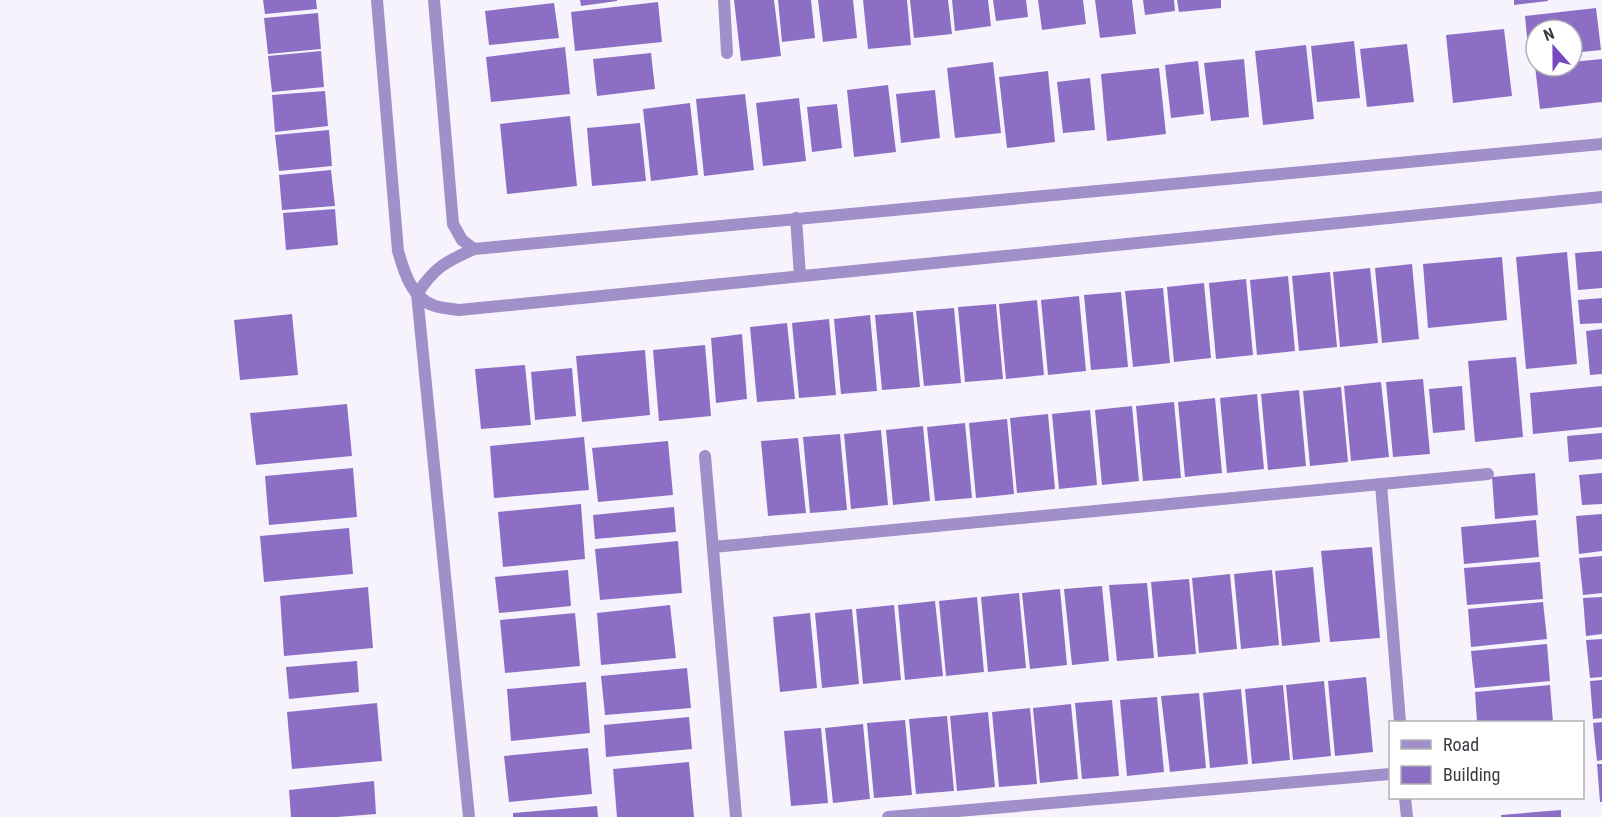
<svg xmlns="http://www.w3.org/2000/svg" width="1602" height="817" viewBox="0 0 1602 817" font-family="'Roboto Condensed',sans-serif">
<rect width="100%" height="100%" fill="#f6f3fc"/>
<path fill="#8c6fc5" d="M 263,0 L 316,0 L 317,9 L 265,14 Z
M 580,0 L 617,0 L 617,1 L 581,6 Z
M 734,0 L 774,0 L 781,56 L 741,61 Z
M 778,0 L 811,0 L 815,38 L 782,42 Z
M 818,0 L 853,0 L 857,38 L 823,42 Z
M 863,0 L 907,0 L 911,45 L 868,49 Z
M 910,0 L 948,0 L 952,34 L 914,38 Z
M 952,0 L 988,0 L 991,26 L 955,31 Z
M 993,0 L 1026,0 L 1028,17 L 996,21 Z
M 1038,0 L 1083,0 L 1086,24 L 1042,30 Z
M 1095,0 L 1132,0 L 1136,34 L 1100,38 Z
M 1143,0 L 1174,0 L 1175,11 L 1145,15 Z
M 1177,0 L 1221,0 L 1221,8 L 1179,12 Z
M 1514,0 L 1548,0 L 1548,1 L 1514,5 Z
M 658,2 L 662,42 L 575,51 L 571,12 Z
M 554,3 L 559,38 L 489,45 L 485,11 Z
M 1596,8 L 1601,50 L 1572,53 L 1572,30 L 1536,30 L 1536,57 L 1529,58 L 1525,16 Z
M 318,13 L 321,49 L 268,54 L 264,18 Z
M 1504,29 L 1512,96 L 1453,103 L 1446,35 Z
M 1354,41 L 1360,98 L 1317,102 L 1311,46 Z
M 1407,44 L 1414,102 L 1367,107 L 1360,49 Z
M 1306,45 L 1314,119 L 1263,125 L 1255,51 Z
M 565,47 L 570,94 L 491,102 L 486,57 Z
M 321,51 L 324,87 L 272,92 L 268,56 Z
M 651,53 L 655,89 L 597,96 L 593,59 Z
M 1244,59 L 1249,117 L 1211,121 L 1204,63 Z
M 1602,59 L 1602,102 L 1540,109 L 1535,66 L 1572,66 L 1572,62 Z
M 1198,61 L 1204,114 L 1171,118 L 1165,65 Z
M 993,62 L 1001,133 L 955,138 L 947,68 Z
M 1159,68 L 1166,134 L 1107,141 L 1101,74 Z
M 1048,71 L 1055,142 L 1007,148 L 999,77 Z
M 1090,78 L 1095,130 L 1063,133 L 1057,82 Z
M 888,85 L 896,152 L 854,157 L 847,90 Z
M 935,90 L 940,138 L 901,143 L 896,94 Z
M 325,91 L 328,126 L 275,132 L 272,95 Z
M 745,94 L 754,170 L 704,176 L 696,99 Z
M 799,98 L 806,161 L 763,166 L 756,103 Z
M 690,103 L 698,175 L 651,181 L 643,109 Z
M 837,104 L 842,148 L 812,152 L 807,107 Z
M 570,116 L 577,186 L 507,194 L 500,124 Z
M 640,123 L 646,181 L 592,186 L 587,128 Z
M 329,130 L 332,166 L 279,171 L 275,135 Z
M 331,170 L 335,206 L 282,210 L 279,175 Z
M 335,209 L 338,245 L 286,250 L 283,213 Z
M 1602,251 L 1602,288 L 1578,290 L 1575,253 Z
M 1567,252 L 1577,364 L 1526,369 L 1516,257 Z
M 1502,257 L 1507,320 L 1428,328 L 1423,264 Z
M 1412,264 L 1419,339 L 1382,343 L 1375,268 Z
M 1370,268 L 1378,343 L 1340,347 L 1333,272 Z
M 1330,272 L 1337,347 L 1299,351 L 1292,276 Z
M 1288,276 L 1295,351 L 1257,355 L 1250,280 Z
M 1246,279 L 1253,355 L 1216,359 L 1209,283 Z
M 1204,283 L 1211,358 L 1174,362 L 1167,287 Z
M 1163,288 L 1170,363 L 1133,367 L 1125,291 Z
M 1121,292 L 1128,367 L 1091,370 L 1084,295 Z
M 1079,296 L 1086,371 L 1048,375 L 1041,300 Z
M 1602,298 L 1602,323 L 1580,324 L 1578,300 Z
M 1037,300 L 1044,375 L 1006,379 L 999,304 Z
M 996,304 L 1003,379 L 965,382 L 958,307 Z
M 954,308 L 961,383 L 924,386 L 916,311 Z
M 913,312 L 920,387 L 882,390 L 875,315 Z
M 292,314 L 298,375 L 240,380 L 234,320 Z
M 870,315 L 877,391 L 841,394 L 834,319 Z
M 829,319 L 836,395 L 799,398 L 792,323 Z
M 787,323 L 795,399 L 757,402 L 750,327 Z
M 1602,329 L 1602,374 L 1590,375 L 1586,331 Z
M 742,334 L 747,399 L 716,403 L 711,338 Z
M 705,345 L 711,416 L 659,421 L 653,350 Z
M 645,350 L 650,415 L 582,422 L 576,356 Z
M 1516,357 L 1523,437 L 1475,442 L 1468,361 Z
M 525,365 L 531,425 L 481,429 L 475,369 Z
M 572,368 L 576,416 L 535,420 L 531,372 Z
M 1423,379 L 1430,454 L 1393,457 L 1386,382 Z
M 1381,382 L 1389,457 L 1351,461 L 1344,386 Z
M 1462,386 L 1465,430 L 1433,433 L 1429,389 Z
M 1602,386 L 1602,427 L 1533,434 L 1530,393 Z
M 1341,387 L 1348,462 L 1310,466 L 1303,391 Z
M 1299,390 L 1306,466 L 1268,470 L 1261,394 Z
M 1257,394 L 1264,469 L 1227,473 L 1220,398 Z
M 1215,398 L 1222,473 L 1185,477 L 1178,402 Z
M 1174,402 L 1181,478 L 1143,481 L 1136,406 Z
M 347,404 L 352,456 L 256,465 L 250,413 Z
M 1132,406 L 1139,481 L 1102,485 L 1095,410 Z
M 1090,410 L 1097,485 L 1059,489 L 1052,414 Z
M 1048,414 L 1055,489 L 1017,493 L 1010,418 Z
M 1007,419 L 1014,494 L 976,498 L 969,423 Z
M 965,423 L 972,498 L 935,501 L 927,427 Z
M 923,426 L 930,501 L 893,505 L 886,430 Z
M 881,430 L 888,505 L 851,509 L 844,434 Z
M 1602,433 L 1602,459 L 1569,462 L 1567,436 Z
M 840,434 L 847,510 L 810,513 L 803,437 Z
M 584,437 L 589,490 L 494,498 L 490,446 Z
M 798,438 L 806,513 L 768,516 L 761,441 Z
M 668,441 L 673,495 L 598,502 L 592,448 Z
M 353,468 L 357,517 L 269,525 L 265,476 Z
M 1535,473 L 1538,515 L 1495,519 L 1492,477 Z
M 1602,473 L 1602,504 L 1582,505 L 1579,475 Z
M 581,504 L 585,559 L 503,567 L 498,512 Z
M 674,507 L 676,532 L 595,539 L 593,515 Z
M 1602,514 L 1602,551 L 1579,554 L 1576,516 Z
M 1536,520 L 1539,557 L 1464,564 L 1461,527 Z
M 349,528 L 353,574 L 264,582 L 260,536 Z
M 678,541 L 682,593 L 600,600 L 595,549 Z
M 1372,547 L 1380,638 L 1330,642 L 1321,551 Z
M 1602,556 L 1602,593 L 1583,595 L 1579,558 Z
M 1540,562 L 1543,599 L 1467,605 L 1464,568 Z
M 1313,567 L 1320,642 L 1282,646 L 1275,571 Z
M 568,570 L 571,606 L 499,613 L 495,577 Z
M 1272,570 L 1279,645 L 1241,649 L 1234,574 Z
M 1230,574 L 1237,649 L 1199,653 L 1192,578 Z
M 1189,579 L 1196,654 L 1158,657 L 1151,582 Z
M 1147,583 L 1154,658 L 1117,661 L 1109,585 Z
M 1102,586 L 1109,661 L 1072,665 L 1064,589 Z
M 368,587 L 373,648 L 284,656 L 280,596 Z
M 1060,589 L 1067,665 L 1030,669 L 1022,593 Z
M 1019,593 L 1026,668 L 988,672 L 981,597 Z
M 977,597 L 984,672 L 946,676 L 939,601 Z
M 1602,597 L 1602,634 L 1586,636 L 1583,598 Z
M 935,601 L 943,676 L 905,680 L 898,605 Z
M 1543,602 L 1547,639 L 1471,647 L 1468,609 Z
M 670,605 L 676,658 L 601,665 L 597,613 Z
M 894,605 L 901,680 L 863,684 L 856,609 Z
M 852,609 L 859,684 L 822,688 L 815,613 Z
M 575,613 L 580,666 L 505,673 L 500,620 Z
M 810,613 L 817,688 L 780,692 L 773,617 Z
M 1602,639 L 1602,677 L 1590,678 L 1586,640 Z
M 1547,644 L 1550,681 L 1475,688 L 1471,651 Z
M 357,661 L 359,692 L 289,699 L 286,667 Z
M 687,668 L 691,708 L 605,715 L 601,676 Z
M 1366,677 L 1373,752 L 1335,756 L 1328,681 Z
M 1602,680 L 1602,718 L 1593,719 L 1590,681 Z
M 1324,681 L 1331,756 L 1293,760 L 1286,685 Z
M 586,682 L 590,733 L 511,741 L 507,689 Z
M 1283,685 L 1290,760 L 1252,764 L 1245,689 Z
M 1550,685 L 1553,722 L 1477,722 L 1475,692 Z
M 1241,689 L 1248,764 L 1210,768 L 1203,693 Z
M 1199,693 L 1206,768 L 1170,772 L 1161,696 Z
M 1157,697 L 1164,772 L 1127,776 L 1120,700 Z
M 1112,700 L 1119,776 L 1082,779 L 1075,703 Z
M 377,703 L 382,761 L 292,769 L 287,712 Z
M 1071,704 L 1078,779 L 1040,783 L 1033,708 Z
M 1030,708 L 1037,784 L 999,787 L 992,712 Z
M 988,712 L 995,787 L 957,791 L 950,716 Z
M 947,716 L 954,791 L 916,794 L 909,719 Z
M 689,717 L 692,749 L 606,757 L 604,725 Z
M 905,720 L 912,795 L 874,798 L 867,723 Z
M 1602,722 L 1602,760 L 1597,761 L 1593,723 Z
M 863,724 L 870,799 L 833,803 L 825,728 Z
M 821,728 L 828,803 L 791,806 L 784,731 Z
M 588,748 L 592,794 L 509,802 L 504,756 Z
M 689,762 L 694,817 L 617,817 L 613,769 Z
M 1597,764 L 1602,764 L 1602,802 L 1600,802 Z
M 374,781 L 376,814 L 337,817 L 291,817 L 289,790 Z
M 597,806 L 598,817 L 513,817 L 513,813 Z
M 1561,810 L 1561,817 L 1501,817 L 1501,815 Z"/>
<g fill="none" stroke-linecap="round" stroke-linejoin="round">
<path stroke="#a08fc8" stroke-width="12" d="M 377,0 L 398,251 C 404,272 412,299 435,306 C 442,308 451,309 459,310 L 1602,197
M 434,0 L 453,224 L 462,240 L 474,249
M 724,0 L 727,53
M 796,218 L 800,276
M 705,456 L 736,817
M 1381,484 L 1400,722
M 713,547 L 1488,474
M 1405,798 L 1407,817
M 469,817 L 417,294 C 435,267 445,262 474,249 L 1602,144
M 888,817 L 1390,774"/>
</g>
<rect x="1389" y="721" width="195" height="78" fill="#ffffff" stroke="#b1b0b4" stroke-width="1.5"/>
<rect x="1401" y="740" width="30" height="9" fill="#a08fc8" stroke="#b1b0b4" stroke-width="1.5"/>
<text x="1443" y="751" font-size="18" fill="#3d3a43">Road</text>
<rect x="1401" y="766" width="30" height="18" fill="#8c6fc5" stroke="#b1b0b4" stroke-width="1.5"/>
<text x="1443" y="781" font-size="18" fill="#3d3a43">Building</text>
<g transform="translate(1554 48) rotate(339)"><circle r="28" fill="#ffffff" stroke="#b1b0b4" stroke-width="1.5"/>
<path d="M0-4.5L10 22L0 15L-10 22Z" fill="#7848c0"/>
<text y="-9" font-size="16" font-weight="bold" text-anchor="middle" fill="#3d3a43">N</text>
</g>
</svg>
